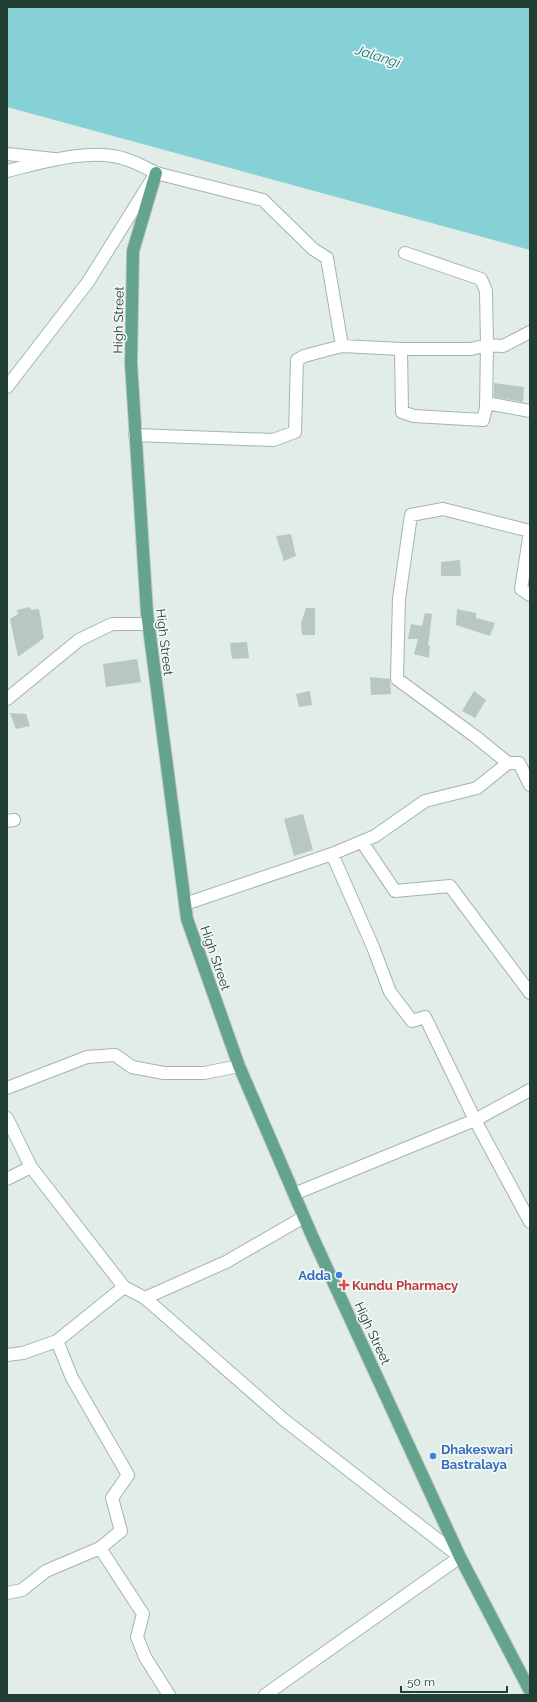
<svg xmlns="http://www.w3.org/2000/svg" width="537" height="1702" viewBox="0 0 537 1702" font-family="Raleway,sans-serif">
<rect width="100%" height="100%" fill="#e1ede6"/>
<path fill="#86d1d5" d="M 7,7 L 530,7 L 530,250 L 7,107 Z"/>
<path fill="#b6c8bf" d="M 494,383 L 524,387 L 523,402 L 494,397 Z
M 291,534 L 296,556 L 284,561 L 276,536 Z
M 460,560 L 461,576 L 441,576 L 441,562 Z
M 30,607 L 31,610 L 39,609 L 44,638 L 18,657 L 10,619 L 18,614 L 17,610 Z
M 306,608 L 315,608 L 315,635 L 302,635 L 301,623 Z
M 457,609 L 476,613 L 476,618 L 495,623 L 490,636 L 456,625 Z
M 425,613 L 432,614 L 428,646 L 430,646 L 429,658 L 414,654 L 418,639 L 408,639 L 411,624 L 422,626 Z
M 247,642 L 249,658 L 232,659 L 230,643 Z
M 137,659 L 141,682 L 106,687 L 103,664 Z
M 370,677 L 390,679 L 391,694 L 371,695 Z
M 310,691 L 312,705 L 299,707 L 296,694 Z
M 474,691 L 486,700 L 475,718 L 462,711 Z
M 10,713 L 26,714 L 30,726 L 16,729 Z
M 303,814 L 313,850 L 294,856 L 284,819 Z"/>
<g fill="none" stroke-linecap="round" stroke-linejoin="round">
<g stroke="#a4b5ad" stroke-width="14">
<path id="street" d="M 7,154 L 54,159
M 156,173 L 263,200 L 313,249 L 327,258 L 342,346
M 401,349 L 402,412 L 414,416 L 483,420 L 486,408 L 487,345 L 486,291 L 481,279 L 405,253
M 486,403 L 530,411
M 135,435 L 273,440 L 295,432 L 297,360 L 304,356 L 342,346 L 401,349 L 471,349 L 487,345 L 503,346 L 530,332
M 530,532 L 521,589 L 530,595
M 7,699 L 79,640 L 112,624 L 148,624
M 508,763 L 476,737 L 397,679 L 399,599 L 411,515 L 443,509 L 530,531
M 7,821 L 14,820
M 362,842 L 395,891 L 450,886 L 530,993
M 332,854 L 373,947 L 390,992 L 412,1021 L 425,1017 L 475,1120 L 530,1222
M 185,904 L 332,854 L 375,836 L 425,801 L 477,788 L 508,763 L 519,763 L 530,785
M 7,1088 L 87,1057 L 115,1055 L 132,1067 L 164,1073 L 204,1073 L 239,1066
M 7,1179 L 31,1167
M 294,1194 L 475,1120 L 530,1090
M 145,1298 L 226,1262 L 304,1217
M 7,1355 L 23,1353 L 57,1341 L 124,1287
M 100,1548 L 143,1614 L 137,1637 L 145,1657 L 169,1695
M 7,1593 L 22,1590 L 46,1571 L 100,1548 L 121,1531 L 112,1498 L 128,1475 L 72,1378 L 57,1341
M 265,1695 L 460,1557"/>
</g>
<g stroke="#9fb9ad" stroke-width="14">
<path id="secondary" d="M 7,171 C 40,163 92,147 125,159 C 136,162 146,168 156,173 L 88,282 L 7,387
M 7,1118 L 31,1167 L 124,1287 L 145,1298 L 283,1419 L 460,1557"/>
</g>
<g stroke="#c1c9c6" stroke-width="14">
<path id="primary" d="M 156,173 L 133,251 L 131,363 L 147,613 L 187,919 L 239,1066 L 313,1238 L 460,1557 L 530,1691"/>
</g>
<use href="#street" stroke="#fff" stroke-width="12"/>
<use href="#secondary" stroke="#fff" stroke-width="12"/>
<use href="#primary" stroke="#64a48d" stroke-width="12"/>
</g>
<g fill="#3f7fe0" stroke="#f2f9f5" stroke-width="1.5">
<circle cx="339" cy="1275" r="4"/>
<circle cx="433" cy="1456" r="4"/>
</g>
<path fill="#e0444e" stroke="#f2f9f5" stroke-width="1.5" d="M342 1279h4v4h4v4h-4v4h-4v-4h-4v-4h4z"/>
<g text-anchor="middle" stroke-width="3.5" stroke-linejoin="round" paint-order="stroke">
<g font-size="13" fill="#213e33" stroke="#f2f9f5">
<text transform="translate(118 320) rotate(-89)" y="5">High Street</text>
<text transform="translate(165 642) rotate(83)" y="5">High Street</text>
<text transform="translate(216 958) rotate(71)" y="5">High Street</text>
<text transform="translate(373 1333) rotate(65)" y="5">High Street</text>
</g>
<g font-size="13" font-weight="bold" fill="#366cbe" stroke="#f2f9f5" text-anchor="end">
<text x="331" y="1280">Adda</text>
<text x="441" y="1454" text-anchor="start">Dhakeswari<tspan x="441" dy="15">Bastralaya</tspan></text>
</g>
<g font-size="13" font-weight="bold" fill="#be3a42" stroke="#f2f9f5" text-anchor="start">
<text x="352" y="1290">Kundu Pharmacy</text>
</g>
<g font-size="14" font-style="italic" fill="#17777d" stroke="#f2f9f5">
<text transform="translate(378 56) rotate(18)" y="5">Jalangi</text>
</g>
</g>
<rect width="537" height="1702" fill="none" stroke="#213e33" stroke-width="16"/>
<path d="M401 1686v6h106v-6" fill="none" stroke="#213e33" stroke-width="2"/>
<text x="407" y="1686" font-size="12" fill="#213e33" stroke="#f2f9f5" stroke-width="3" paint-order="stroke">50 m</text>
</svg>
